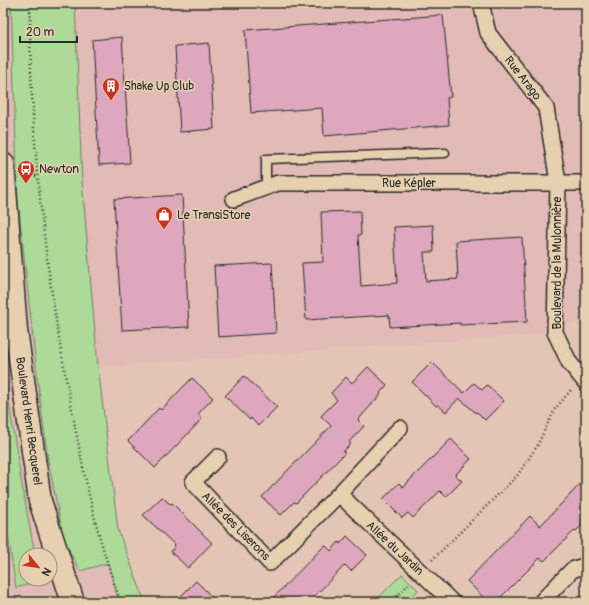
<svg xmlns="http://www.w3.org/2000/svg" width="589" height="605" viewBox="0 0 589 605" font-family="Pangolin,sans-serif">
<rect width="100%" height="100%" fill="#e4c4b4"/>
<filter id="ink" filterUnits="userSpaceOnUse"><feTurbulence type="fractalNoise" baseFrequency=".025" numOctaves="2"/><feDisplacementMap in="SourceGraphic" scale="8" xChannelSelector="R" yChannelSelector="G"/><feConvolveMatrix kernelMatrix="1 2 1 2 8 2 1 2 1" color-interpolation-filters="sRGB"/></filter>
<g filter="url(#ink)">
<path fill="#e2bbb7" fill-rule="evenodd" d="M 3,3 L 586,3 L 586,320 L 533,335 L 98,367 L 118,530 L 145,602 L 3,602 ZM 26,555 L 50,555 L 50,579 L 26,579 Z"/>
<path fill="#adda98" stroke="#6c8262" d="M 11,3 L 75,3 L 82,182 L 98,367 L 118,530 L 145,602 L 119,602 L 108,563 L 80,571 L 64,540 L 48,460 L 37,376 L 18,201 Z
M 3,363 L 20,474 L 35,555 L 26,555 L 26,579 L 40,579 L 40,581 L 16,588 L 3,502 Z
M 402,574 L 418,590 L 407,602 L 374,602 Z"/>
<path fill="#dea7bd" stroke="#2b2b2b" d="M 443,15 L 451,97 L 447,98 L 449,125 L 324,136 L 322,108 L 251,113 L 245,30 Z
M 122,37 L 130,163 L 99,165 L 92,40 Z
M 209,43 L 214,129 L 180,132 L 175,46 Z
M 182,195 L 189,327 L 122,330 L 114,199 Z
M 360,211 L 361,235 L 358,235 L 361,286 L 397,283 L 394,227 L 433,225 L 434,252 L 424,252 L 426,281 L 458,279 L 456,241 L 522,237 L 527,322 L 460,325 L 460,323 L 390,327 L 389,315 L 306,320 L 302,263 L 323,262 L 321,212 Z
M 272,263 L 276,333 L 218,337 L 214,266 Z
M 432,362 L 464,393 L 474,383 L 482,390 L 487,385 L 504,401 L 485,420 L 477,412 L 476,413 L 459,398 L 446,412 L 438,405 L 436,406 L 412,382 Z
M 368,367 L 387,385 L 380,393 L 381,394 L 358,420 L 364,426 L 349,442 L 351,444 L 343,452 L 345,453 L 296,503 L 294,502 L 281,515 L 262,497 L 331,426 L 321,416 L 337,400 L 331,393 L 346,377 L 352,383 Z
M 244,376 L 277,407 L 258,426 L 251,418 L 250,420 L 225,396 Z
M 192,378 L 213,398 L 198,414 L 202,419 L 155,468 L 128,441 L 159,408 L 161,410 Z
M 451,439 L 471,459 L 455,475 L 462,481 L 446,497 L 440,491 L 413,518 L 408,513 L 402,518 L 383,499 L 399,483 L 403,487 Z
M 586,478 L 586,521 L 576,531 L 575,530 L 544,561 L 540,558 L 496,602 L 488,602 L 467,581 L 530,516 L 540,526 Z
M 162,497 L 170,504 L 172,503 L 212,543 L 188,568 L 171,552 L 175,545 L 143,515 Z
M 347,536 L 367,555 L 351,571 L 345,565 L 309,602 L 269,602 L 325,545 L 331,551 L 339,542 L 340,544 Z
M 196,581 L 217,602 L 175,602 Z"/>
<g fill="none" stroke-linecap="round" stroke-linejoin="round">
<g stroke="#2b2b2b" stroke-width="11">
<path id="lane" d="M 266,187 L 266,159 L 445,153"/>
</g>
<g stroke="#2b2b2b" stroke-width="18">
<path id="street" d="M 481,3 L 488,33 L 546,108 L 558,182 L 555,332 L 569,362 L 586,383
M 234,199 L 278,183 L 586,183
M 218,457 L 193,482 L 270,563 L 339,494 L 400,428
M 339,494 L 452,602
M 541,602 L 572,570 L 586,565"/>
</g>
<g stroke="#2b2b2b" stroke-width="25">
<path id="secondary" d="M 3,164 L 16,330 L 40,501 L 73,602"/>
</g>
<path stroke="#2b2b2b" stroke-width="2.5" stroke-dasharray="1 3" stroke-linecap="butt" d="M 30,3 C 30,25 30,48 31,70 C 35,184 50,298 72,410 C 84,475 97,540 121,602
M 23,176 L 38,176
M 432,560 L 517,476 L 537,446 L 555,409 L 571,390
M 391,602 L 409,584"/>
<use href="#lane" stroke="#e7d0b0" stroke-width="8"/>
<use href="#street" stroke="#e7d0b0" stroke-width="15"/>
<use href="#secondary" stroke="#e7d0b0" stroke-width="22"/>
</g>
</g>
<defs>
<g id="building-pin" transform="scale(0.9)"><path d="M0 17L-7.5 6A9.5 9.5 0 1 1 7.5 6Z" fill="#c8321e" stroke="#e7d0b0"/><path d="M-4-6H4V6H1V3H-1V6H-4ZM-2.5-4.3h1.7v1.8h-1.7ZM.8-4.3h1.7v1.8H.8ZM-2.5-1h1.7V.8h-1.7ZM.8-1h1.7V.8H.8Z" fill="#fff"/></g>
<g id="bus-pin" transform="scale(0.9)"><path d="M0 17L-7.5 6A9.5 9.5 0 1 1 7.5 6Z" fill="#c8321e" stroke="#e7d0b0"/><path d="M-5-6H5V4H4V6H2V4H-2V6H-4V4H-5ZM-3.5-4V0h7V-4ZM-3.5 1.2v1.5H-2V1.2ZM2 1.2v1.5H3.5V1.2Z" fill="#fff"/></g>
<g id="shop-pin" transform="scale(0.9)"><path d="M0 17L-7.5 6A9.5 9.5 0 1 1 7.5 6Z" fill="#c8321e" stroke="#e7d0b0"/><path d="M-5-2.5h2.3a2.7 3.5 0 0 1 5.4 0H5L5.5 6h-11ZM-1.5-2.5h3a1.5 2.3 0 0 0-3 0Z" fill="#fff"/></g>
</defs>
<g fill-rule="evenodd">
<use href="#building-pin" x="111" y="86"/>
<use href="#bus-pin" x="26" y="169"/>
<use href="#shop-pin" x="164" y="215"/>
</g>
<g text-anchor="middle" stroke-width="3" stroke-linejoin="round" paint-order="stroke">
<g font-size="12" fill="#2b2b2b" stroke="#e7d0b0">
<text transform="translate(523 78) rotate(52)" y="4">Rue Arago</text>
<text x="409" y="187">Rue Képler</text>
<text transform="translate(557 263) rotate(-90)" y="4">Boulevard de la Mulonnière</text>
<text transform="translate(29 421) rotate(82)" y="4">Boulevard Henri Becquerel</text>
<text transform="translate(236 526) rotate(45)" y="4">Allée des Liserons</text>
<text transform="translate(395 548) rotate(43)" y="4">Allée du Jardin</text>
</g>
<g font-size="12" fill="#2b2b2b" stroke="#e7d0b0" text-anchor="start">
<text x="124" y="90">Shake Up Club</text>
<text x="39" y="173">Newton</text>
<text x="177" y="219">Le TransiStore</text>
</g>
</g>
<rect width="589" height="605" fill="none" stroke="#e7d0b0" stroke-width="16"/>
<rect x="8" y="8" width="573" height="589" fill="none" stroke="#2b2b2b" stroke-width="1.5" filter="url(#ink)"/>
<g transform="translate(38 567) rotate(120)"><circle r="19" fill="#e7d0b0" stroke="#9c8e7b"/>
<path d="M0-3L7 15L0 10L-7 15Z" fill="#c8321e"/>
<text y="-6" font-size="11" font-weight="bold" text-anchor="middle" fill="#2b2b2b">N</text>
</g>
<path d="M20 36v6h57v-6" fill="none" stroke="#2b2b2b" stroke-width="2"/>
<text x="26" y="36" font-size="12" fill="#2b2b2b" stroke="#e7d0b0" stroke-width="3" paint-order="stroke">20 m</text>
</svg>
